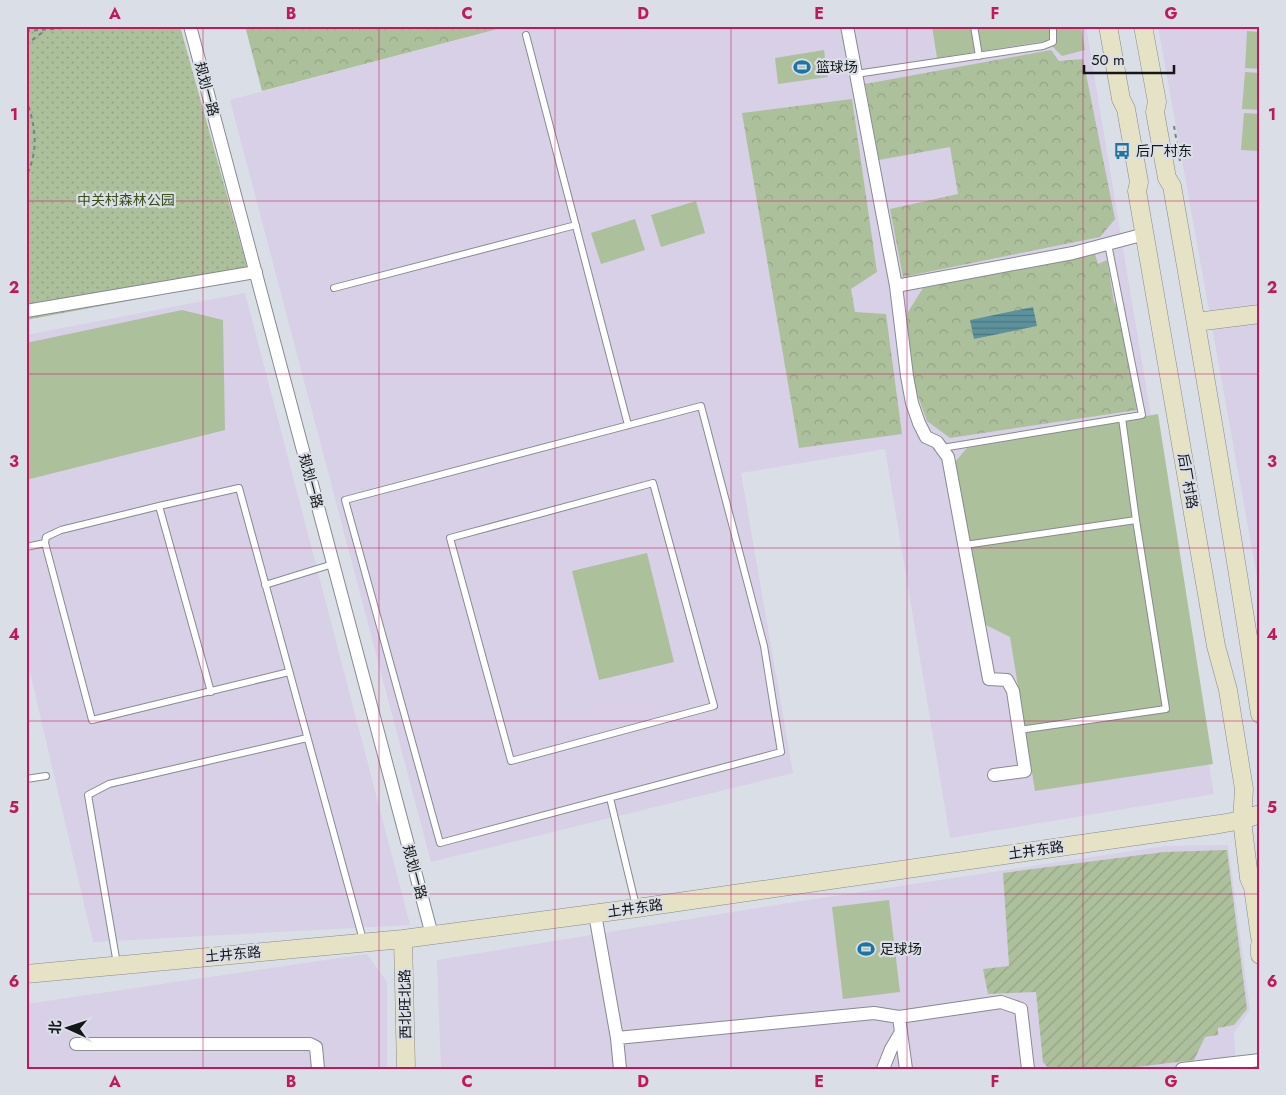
<svg xmlns="http://www.w3.org/2000/svg" width="1286" height="1095" viewBox="0 0 1286 1095" font-family="Jost,'Noto Sans SC',sans-serif">
<defs>
<pattern id="forest-crowns" width="20" height="18" patternUnits="userSpaceOnUse" patternTransform="scale(1.25)"><rect width="20" height="18" fill="#adc09c"/><path d="M2 6a3 3 0 1 1 6 0M12 15a3 3 0 1 1 6 0" fill="none" stroke="#94a486"/></pattern>
<pattern id="park-dots" width="8" height="8" patternUnits="userSpaceOnUse" patternTransform="scale(1.25)"><rect width="8" height="8" fill="#adc09c"/><path d="M2 2h.1M6 6h.1" fill="none" stroke="#94a486" stroke-width="1.8" stroke-linecap="round"/></pattern>
<pattern id="garden-furrows" width="10" height="10" patternUnits="userSpaceOnUse" patternTransform="scale(1.25)"><rect width="10" height="10" fill="#adc09c"/><path d="M-1 1l2-2M0 10L10 0M9 11l2-2" fill="none" stroke="#94a486"/></pattern>
<pattern id="water-rules" width="6" height="5" patternUnits="userSpaceOnUse" patternTransform="scale(1.25)"><rect width="6" height="5" fill="#5d929c"/><path d="M0 2.5h6" fill="none" stroke="#4c767e"/></pattern>
</defs>
<rect width="100%" height="100%" fill="#dadee6"/>
<path fill="#d7d0e6" d="M 509,26 L 1086,26 L 1214,794 L 950,838 L 885,449 L 741,473 L 793,773 L 431,862 L 230,100 Z
M 1158,26 L 1260,26 L 1260,594 Z
M 245,293 L 410,925 L 93,942 L 26,655 L 26,335 Z
M 1228,845 L 1250,1010 L 1234,1033 L 1236,1069 L 441,1069 L 437,960 L 782,904 L 1165,846 Z
M 367,954 L 387,982 L 387,1069 L 26,1069 L 26,1004 Z"/>
<path fill="#adc09c" d="M 932,26 L 1081,26 L 1085,50 L 1062,56 L 1047,41 L 937,58 Z
M 1247,31 L 1260,32 L 1260,69 L 1245,68 Z
M 824,50 L 828,77 L 778,84 L 775,58 Z
M 1245,72 L 1260,73 L 1260,110 L 1242,109 Z
M 1244,113 L 1260,114 L 1260,151 L 1241,150 Z
M 696,201 L 705,233 L 661,247 L 651,215 Z
M 635,219 L 645,250 L 601,264 L 591,233 Z
M 182,310 L 223,320 L 225,430 L 26,480 L 26,343 Z
M 1158,414 L 1213,764 L 1035,791 L 1010,637 L 982,623 L 955,462 L 967,448 Z
M 647,553 L 674,662 L 599,680 L 572,571 Z
M 889,900 L 900,992 L 843,999 L 832,907 Z"/>
<path fill="url(#forest-crowns)" d="M 245,26 L 509,26 L 262,91 Z
M 1051,50 L 1059,61 L 1083,59 L 1115,219 L 1100,237 L 903,277 L 890,209 L 958,194 L 950,147 L 879,160 L 865,84 Z
M 852,99 L 877,272 L 851,289 L 855,312 L 886,314 L 902,434 L 799,448 L 742,113 Z
M 1095,254 L 1098,264 L 1107,260 L 1114,302 L 1118,308 L 1137,410 L 950,438 L 927,421 L 915,388 L 907,330 L 908,312 L 923,288 Z"/>
<path fill="url(#park-dots)" d="M 26,26 L 180,26 L 250,278 L 26,320 Z"/>
<path fill="url(#garden-furrows)" d="M 1227,850 L 1247,1009 L 1234,1025 L 1218,1028 L 1218,1035 L 1205,1037 L 1194,1060 L 1120,1069 L 1049,1069 L 1043,1062 L 1036,992 L 988,994 L 983,969 L 1009,966 L 1003,873 L 1164,852 Z"/>
<path fill="url(#water-rules)" d="M 1033,307 L 1037,326 L 974,339 L 970,320 Z"/>
<g fill="none" stroke-linecap="round" stroke-linejoin="round">
<g stroke="#878a91" stroke-width="8">
<path id="lane" d="M 974,26 L 979,56
M 526,35 L 628,425
M 856,74 L 1043,46 L 1053,42 L 1053,26
M 334,288 L 576,225
M 701,406 L 764,646 L 781,752 L 440,843 L 345,500 Z
M 1122,418 L 1136,520
M 942,448 L 1142,415 L 1108,244
M 653,483 L 714,706 L 511,761 L 450,538 Z
M 159,506 L 211,692
M 965,545 L 1136,520 L 1166,709 L 1019,730
M 26,547 L 45,543
M 265,585 L 333,564
M 289,672 L 92,720 L 45,543 L 46,537 L 61,530 L 159,506 L 239,488 L 363,940
M 26,779 L 46,776
M 610,798 L 636,906
M 117,964 L 88,795 L 109,784 L 307,738"/>
</g>
<g stroke="#878a91" stroke-width="14">
<path id="street" d="M 190,26 L 432,935
M 847,26 L 896,286 L 907,376 L 912,403 L 919,423 L 926,437 L 937,442 L 948,457 L 989,679 L 1007,680 L 1013,691 L 1025,771 L 994,775
M 896,286 L 1073,253 L 1145,234
M 26,311 L 256,272
M 595,914 L 617,1038 L 620,1069
M 617,1038 L 874,1013 L 899,1017
M 76,1044 L 310,1044 L 316,1047 L 318,1069
M 883,1069 L 891,1049 L 901,1032
M 906,1069 L 899,1017 L 1001,1002 L 1021,1009 L 1028,1069
M 1182,1069 L 1260,1060"/>
</g>
<g stroke="#878a91" stroke-width="19">
<path id="secondary" d="M 1108,26 L 1121,99 L 1126,109 L 1139,182 L 1137,191 L 1216,646 L 1228,690 L 1244,789 L 1242,820 L 1249,878 L 1253,887 L 1260,937
M 1143,26 L 1157,102 L 1155,112 L 1167,178 L 1172,186 C 1203,362 1233,537 1260,714
M 1196,322 L 1260,314
M 403,939 L 406,1069
M 1260,945 L 1260,955
M 26,974 L 403,939 L 637,908 L 1220,824 L 1242,820 L 1260,814"/>
</g>
<path stroke="#7c7f85" stroke-width="2" stroke-dasharray="4 4" stroke-linecap="butt" d="M 931,28 L 941,26
M 26,31 L 92,26
M 26,45 L 44,31
M 26,99 C 36,127 39,150 26,177
M 1174,126 L 1180,161"/>
<use href="#lane" stroke="#fff" stroke-width="6"/>
<use href="#street" stroke="#fff" stroke-width="12"/>
<use href="#secondary" stroke="#e6e2c5" stroke-width="18"/>
</g>
<path fill="none" stroke="#c2185b" stroke-width="1" stroke-opacity="0.55" d="M 203,26 L 203,1069M 379,26 L 379,1069M 555,26 L 555,1069M 731,26 L 731,1069M 907,26 L 907,1069M 1083,26 L 1083,1069M 26,201 L 1260,201M 26,374 L 1260,374M 26,548 L 1260,548M 26,721 L 1260,721M 26,894 L 1260,894"/>
<defs>
<g id="stadium-bare" transform="scale(1.35)"><path d="M0-5a6.5 5 0 1 0 0 10a6.5 5 0 1 0 0-10ZM-3.5-1.8h7v3.6h-7Z" fill="#1c75a4" stroke="#dadee6" stroke-width="2.5" paint-order="stroke"/></g>
<g id="bus-bare" transform="scale(1.35)"><path d="M-5-6H5V4H4V6H2V4H-2V6H-4V4H-5ZM-3.5-4V0h7V-4ZM-3.5 1.2v1.5H-2V1.2ZM2 1.2v1.5H3.5V1.2Z" fill="#1c75a4" stroke="#dadee6" stroke-width="2.5" paint-order="stroke"/></g>
</defs>
<g fill-rule="evenodd">
<use href="#stadium-bare" x="802" y="67"/>
<use href="#bus-bare" x="1122" y="151"/>
<use href="#stadium-bare" x="866" y="949"/>
</g>
<g text-anchor="middle" stroke-width="4.5" stroke-linejoin="round" paint-order="stroke">
<g font-size="14" fill="#151619" stroke="#dadee6" text-anchor="start">
<text x="816" y="72">篮球场</text>
<text x="1136" y="156">后厂村东</text>
<text x="880" y="954">足球场</text>
</g>
<g font-size="14" fill="#151619" stroke="#dadee6">
<text transform="translate(207 89) rotate(75)" y="5">规划一路</text>
<text transform="translate(311 481) rotate(75)" y="5">规划一路</text>
<text transform="translate(1188 481) rotate(80)" y="5">后厂村路</text>
<text transform="translate(1036 850) rotate(-8)" y="5">土井东路</text>
<text transform="translate(415 872) rotate(75)" y="5">规划一路</text>
<text transform="translate(635 908) rotate(-8)" y="5">土井东路</text>
<text transform="translate(233 954) rotate(-5)" y="5">土井东路</text>
<text transform="translate(405 1004) rotate(-91)" y="5">西北旺北路</text>
</g>
<g font-size="14" fill="#364f16" stroke="#dadee6">
<text x="126" y="205">中关村森林公园</text>
</g>
</g>
<rect width="1286" height="1095" fill="none" stroke="#dadee6" stroke-width="55"/>
<g transform="translate(68 1028) rotate(273)" stroke="#dadee6" stroke-width="4" paint-order="stroke">
<path d="M0-4L9 19L0 12L-9 19Z" fill="#151619"/>
<text y="-8" font-size="14" font-weight="bold" text-anchor="middle" fill="#151619">北</text>
</g>
<path d="M1084 65v8h90v-8" fill="none" stroke="#151619" stroke-width="2.5"/>
<text x="1091" y="65" font-size="15" fill="#151619" stroke="#dadee6" stroke-width="4" paint-order="stroke">50 m</text>
<rect x="28" y="28" width="1230" height="1040" fill="none" stroke="#c2185b" stroke-width="2"/>
<g font-size="16" text-anchor="middle" font-weight="bold" fill="#c2185b">
<text x="115" y="19">A</text>
<text x="291" y="19">B</text>
<text x="467" y="19">C</text>
<text x="643" y="19">D</text>
<text x="819" y="19">E</text>
<text x="995" y="19">F</text>
<text x="1171" y="19">G</text>
<text x="14" y="120">1</text>
<text x="1272" y="120">1</text>
<text x="14" y="293">2</text>
<text x="1272" y="293">2</text>
<text x="14" y="467">3</text>
<text x="1272" y="467">3</text>
<text x="14" y="640">4</text>
<text x="1272" y="640">4</text>
<text x="14" y="813">5</text>
<text x="1272" y="813">5</text>
<text x="14" y="987">6</text>
<text x="1272" y="987">6</text>
<text x="115" y="1087">A</text>
<text x="291" y="1087">B</text>
<text x="467" y="1087">C</text>
<text x="643" y="1087">D</text>
<text x="819" y="1087">E</text>
<text x="995" y="1087">F</text>
<text x="1171" y="1087">G</text>
</g>
</svg>
